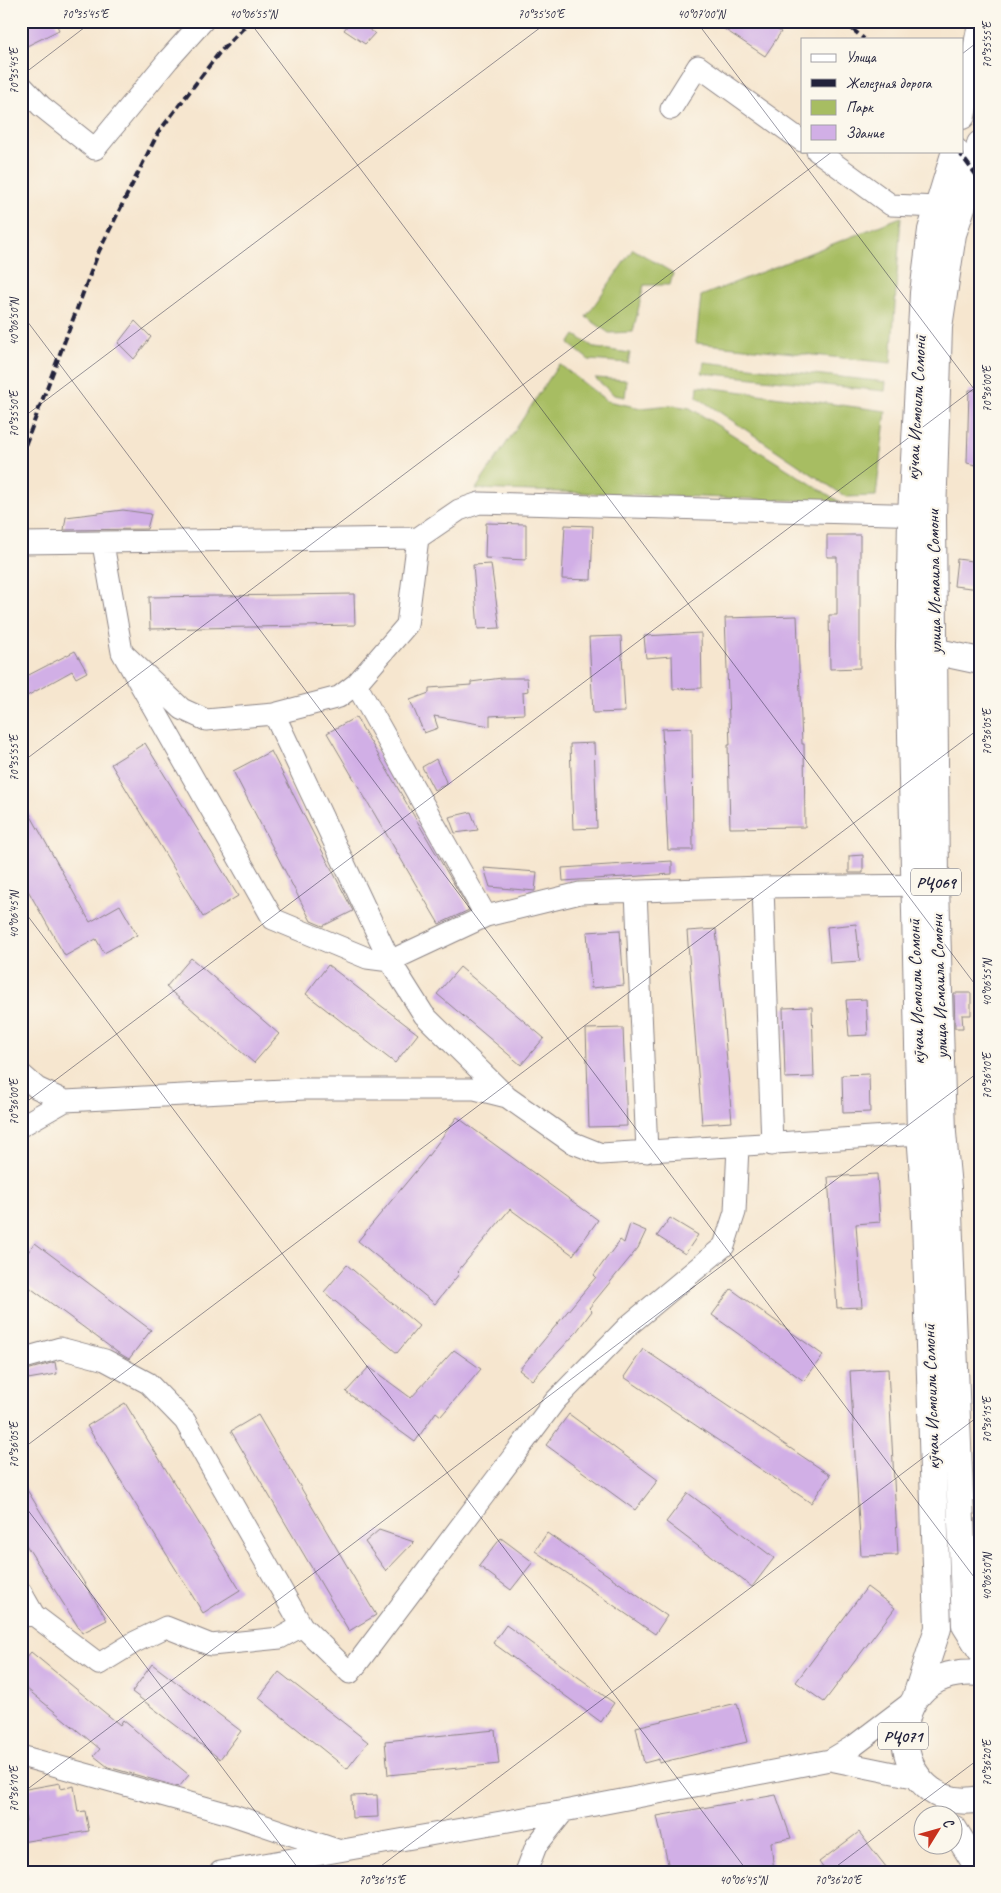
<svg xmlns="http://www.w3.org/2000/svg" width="1001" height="1893" viewBox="0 0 1001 1893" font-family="Caveat,sans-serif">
<rect width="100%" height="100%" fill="#fbf7ec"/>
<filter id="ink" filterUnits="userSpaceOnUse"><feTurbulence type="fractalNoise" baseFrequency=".02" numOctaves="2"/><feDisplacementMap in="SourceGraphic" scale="10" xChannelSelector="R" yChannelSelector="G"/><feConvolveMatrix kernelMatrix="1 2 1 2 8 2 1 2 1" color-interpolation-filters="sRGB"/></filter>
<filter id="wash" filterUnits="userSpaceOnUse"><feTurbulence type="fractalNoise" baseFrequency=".0096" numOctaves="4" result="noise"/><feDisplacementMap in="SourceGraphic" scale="20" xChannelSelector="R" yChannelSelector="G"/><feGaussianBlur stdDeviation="1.12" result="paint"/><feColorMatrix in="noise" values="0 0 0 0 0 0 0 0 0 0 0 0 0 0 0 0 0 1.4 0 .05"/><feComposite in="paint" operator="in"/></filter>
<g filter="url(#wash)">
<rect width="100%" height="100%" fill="#f6e6cf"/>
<path fill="#a7bd62" stroke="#64704e" d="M 901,217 L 891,363 L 696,343 L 701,296 Z
M 633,249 L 673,273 L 670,285 L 644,285 L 633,332 L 609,333 L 586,317 Z
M 575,335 L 595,348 L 630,353 L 628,363 L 589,360 L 569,344 Z
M 704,362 L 886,382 L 885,391 L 702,373 Z
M 559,364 L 607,401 L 641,408 L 671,405 L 690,408 L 840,502 L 476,489 Z
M 595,378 L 627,380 L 625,397 L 614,395 Z
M 698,386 L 886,411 L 876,496 L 846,497 L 697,397 Z"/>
<g id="blocks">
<path fill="#d1afe6" d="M 21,21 L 55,21 L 59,30 L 21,49 Z
M 351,21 L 354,21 L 375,33 L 365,44 L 344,30 Z
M 712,21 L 764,21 L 781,32 L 765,56 Z
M 135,321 L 151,337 L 134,359 L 118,343 Z
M 969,390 L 980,390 L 980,466 L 967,463 Z
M 123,510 L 151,514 L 147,529 L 64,530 L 66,517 Z
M 486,523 L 526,524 L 526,560 L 485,558 Z
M 565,525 L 593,526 L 591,580 L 562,579 Z
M 827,535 L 860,535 L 860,668 L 830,669 L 829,615 L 837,615 L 837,557 L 827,557 Z
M 957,559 L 980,562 L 980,589 L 954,586 Z
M 491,564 L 500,628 L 478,629 L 473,565 Z
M 354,594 L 355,625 L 150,629 L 149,597 Z
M 797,616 L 802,744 L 804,744 L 805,827 L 730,828 L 728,745 L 730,745 L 725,618 Z
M 701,633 L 702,688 L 673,689 L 672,656 L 646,658 L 644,636 Z
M 621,636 L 625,712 L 593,713 L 589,637 Z
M 75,651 L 87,672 L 76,678 L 72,671 L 27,696 L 21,686 L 21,679 Z
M 502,678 L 527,678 L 528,691 L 523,692 L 524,714 L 490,716 L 490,726 L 434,716 L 438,728 L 424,733 L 410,700 L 429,693 L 429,688 L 471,685 L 471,682 Z
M 356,717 L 454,884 L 469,910 L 439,924 L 327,733 Z
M 692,728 L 693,850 L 668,850 L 662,729 Z
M 145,743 L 238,896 L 203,917 L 111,764 Z
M 594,743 L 597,828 L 573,829 L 570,744 Z
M 271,751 L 353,911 L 323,926 L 311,921 L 233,771 Z
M 436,759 L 447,784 L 434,790 L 422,767 Z
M 21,798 L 90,922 L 120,905 L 137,935 L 104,953 L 96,939 L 65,956 L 21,878 Z
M 471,812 L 478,830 L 455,833 L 449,817 Z
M 863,855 L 863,873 L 849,873 L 849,856 Z
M 672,861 L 672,874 L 563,881 L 562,868 Z
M 484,868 L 537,872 L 535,891 L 490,887 Z
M 856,924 L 860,961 L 830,963 L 827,927 Z
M 716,929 L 732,1122 L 702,1124 L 687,931 Z
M 620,930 L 624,985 L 591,988 L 587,932 Z
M 191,958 L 279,1034 L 254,1063 L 166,987 Z
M 328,965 L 418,1034 L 395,1063 L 306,994 Z
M 460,967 L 544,1038 L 521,1065 L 437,994 Z
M 954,993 L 971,993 L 971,1015 L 962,1015 L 963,1028 L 955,1028 Z
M 866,999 L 868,1035 L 849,1036 L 846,1000 Z
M 812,1007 L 814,1077 L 785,1078 L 783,1008 Z
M 623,1028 L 627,1126 L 589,1127 L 586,1029 Z
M 869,1074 L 870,1112 L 843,1113 L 842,1075 Z
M 457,1117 L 598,1220 L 573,1255 L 510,1209 L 457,1272 L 459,1274 L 435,1304 L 358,1241 L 425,1160 Z
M 877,1174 L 880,1222 L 856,1224 L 862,1307 L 837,1308 L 828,1177 Z
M 670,1218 L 698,1235 L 685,1254 L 657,1236 Z
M 630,1224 L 646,1231 L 638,1248 L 589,1308 L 592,1311 L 574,1335 L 532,1380 L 519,1370 L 596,1277 L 594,1275 L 620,1240 L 624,1243 Z
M 35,1243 L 151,1330 L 129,1359 L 117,1352 L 21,1281 L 21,1261 Z
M 347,1265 L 419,1326 L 397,1353 L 324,1292 Z
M 731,1289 L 823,1355 L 804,1381 L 712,1315 Z
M 643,1349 L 830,1475 L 811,1503 L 624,1377 Z
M 454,1350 L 481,1369 L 441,1416 L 436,1412 L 415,1442 L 346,1392 L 369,1367 L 411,1398 Z
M 55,1362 L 57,1374 L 28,1379 L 27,1370 Z
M 888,1369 L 898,1555 L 861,1556 L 850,1371 Z
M 125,1403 L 240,1590 L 203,1613 L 87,1426 Z
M 569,1414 L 658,1480 L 635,1510 L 546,1445 Z
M 258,1415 L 376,1615 L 349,1631 L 231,1431 Z
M 21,1480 L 107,1620 L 82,1633 L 21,1537 Z
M 688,1493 L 774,1558 L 752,1587 L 666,1522 Z
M 379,1530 L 414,1542 L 386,1571 L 365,1542 Z
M 547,1533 L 667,1616 L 655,1634 L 535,1551 Z
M 501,1538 L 533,1562 L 511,1590 L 479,1566 Z
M 867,1587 L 895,1608 L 824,1702 L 796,1682 Z
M 506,1625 L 614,1703 L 601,1722 L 493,1643 Z
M 31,1652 L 120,1725 L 123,1720 L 189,1775 L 179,1787 L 108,1767 L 94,1756 L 100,1749 L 21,1684 L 21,1664 Z
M 152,1664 L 241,1731 L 220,1759 L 132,1692 Z
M 279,1672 L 368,1742 L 347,1769 L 259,1698 Z
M 737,1703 L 747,1742 L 659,1763 L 659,1759 L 644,1763 L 636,1727 Z
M 495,1730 L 499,1764 L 388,1775 L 385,1741 Z
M 60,1783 L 61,1789 L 74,1786 L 78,1812 L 85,1811 L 89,1831 L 21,1842 L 21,1822 L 26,1821 L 21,1790 Z
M 377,1795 L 378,1817 L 352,1818 L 351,1796 Z
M 776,1795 L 791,1838 L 771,1842 L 774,1872 L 670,1872 L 657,1816 Z
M 859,1832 L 890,1872 L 826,1872 L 819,1862 Z"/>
</g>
</g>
<g filter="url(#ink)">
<use href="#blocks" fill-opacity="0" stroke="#8c8485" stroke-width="1"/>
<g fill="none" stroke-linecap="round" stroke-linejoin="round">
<g stroke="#8c8485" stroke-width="23">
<path id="minor" d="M 21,85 L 41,106 L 95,149 L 168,60 L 203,21
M 671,109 L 698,66 L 802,141
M 817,151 L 891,205 L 938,207
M 21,543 L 418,538 L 459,510 L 479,503 L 928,515
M 103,544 L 122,652 L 182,709 L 206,720 L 274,714 L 339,697 L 356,684 L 407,625 L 418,538
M 122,652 L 273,919 L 367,958 L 390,961 L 486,916 L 580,893 L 763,887 L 931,885
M 356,684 L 486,916
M 274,714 L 390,961 L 424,1015 L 506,1096
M 763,887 L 772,1145
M 636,891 L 647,1152
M 21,1074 L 37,1088 L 65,1101 L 304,1089 L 475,1089 L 507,1097 L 571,1142 L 601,1154 L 936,1133
M 21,1126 L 65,1101
M 21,1359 L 60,1348 L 105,1360 L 148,1383 L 185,1421 L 302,1626 L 350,1673 L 555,1401 L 628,1326 L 724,1246 L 735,1212 L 738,1146
M 21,1592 L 34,1615
M 21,1616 L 34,1615 L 99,1664 L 135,1642 L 166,1627 L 211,1645 L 280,1638 L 302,1626
M 21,1756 L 233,1815 L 337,1850
M 830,1760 L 918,1778
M 220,1872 L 564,1811 L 830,1760 L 855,1745 L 913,1701
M 526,1872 L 536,1846 L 564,1811"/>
</g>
<g stroke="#8c8485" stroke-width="28">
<path id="major" d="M 962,116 L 980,30
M 980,144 L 974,172 L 953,234 L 939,327 L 933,515 L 936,885 L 943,1133 L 948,1188 L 965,1625 L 980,1649
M 919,648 L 980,661
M 980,1673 C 871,1664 889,1818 980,1799
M 916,1696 L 938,1628 L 924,1188 L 920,1133 L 909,646 L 911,515 L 923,293 L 931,230 L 955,151
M 954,1829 L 980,1871"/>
</g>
<use href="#minor" stroke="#fff" stroke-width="21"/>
<use href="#major" stroke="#fff" stroke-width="26"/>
<path stroke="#22223b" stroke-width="4" stroke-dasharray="8 4" stroke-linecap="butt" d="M 843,21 L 864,39
M 958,151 L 980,180
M 21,456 L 99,251 L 158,133 L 219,53 L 250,21"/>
</g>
</g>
<path fill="none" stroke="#22223b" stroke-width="1" stroke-opacity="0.45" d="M 249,21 L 980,991M 696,21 L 980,397M 962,54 L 980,40M 21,76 L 93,21M 21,313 L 980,1585M 21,419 L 549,21M 21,763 L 833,151M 21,907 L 748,1872M 21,1106 L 980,384M 21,1450 L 980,728M 21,1501 L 301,1872M 21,1794 L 980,1071M 373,1872 L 980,1415M 829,1872 L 980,1758"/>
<g text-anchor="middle" stroke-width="4.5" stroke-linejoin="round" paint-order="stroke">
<g fill="#fbf7ec" stroke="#636270" stroke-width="1">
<rect x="911" y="868.5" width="50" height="27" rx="4"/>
<rect x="878" y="1722.5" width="50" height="27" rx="4"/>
</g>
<g font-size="16" font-weight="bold" fill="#22223b">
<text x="936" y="888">РҶ069</text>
<text x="903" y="1742">РҶ071</text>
</g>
<g font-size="18" fill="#22223b" stroke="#fbf7ec">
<text transform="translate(916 408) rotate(-87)" y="6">кӯчаи Исмоили Сомонӣ</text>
<text transform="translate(934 582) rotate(-91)" y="6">улица Исмаила Сомони</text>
<text transform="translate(939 987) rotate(-92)" y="6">улица Исмаила Сомони</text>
<text transform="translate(916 992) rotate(-92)" y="6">кӯчаи Исмоили Сомонӣ</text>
<text transform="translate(931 1397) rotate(-92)" y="6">кӯчаи Исмоили Сомонӣ</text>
</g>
</g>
<rect width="1001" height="1893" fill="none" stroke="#fbf7ec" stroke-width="55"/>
<rect x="801" y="38" width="162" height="115" fill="#fbf7ec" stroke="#a4a2a5"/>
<rect x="811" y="54" width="25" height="8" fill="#ffffff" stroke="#a4a2a5"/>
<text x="846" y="62" font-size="15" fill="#22223b">Улица</text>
<rect x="811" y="79" width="25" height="8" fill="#22223b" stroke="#a4a2a5"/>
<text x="846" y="88" font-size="15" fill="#22223b">Железная дорога</text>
<rect x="811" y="100" width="25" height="15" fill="#a7bd62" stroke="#a4a2a5"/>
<text x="846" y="112" font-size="15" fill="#22223b">Парк</text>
<rect x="811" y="125" width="25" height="15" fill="#d1afe6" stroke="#a4a2a5"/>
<text x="846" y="138" font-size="15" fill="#22223b">Здание</text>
<g transform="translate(938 1830) rotate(53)"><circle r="24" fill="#fbf7ec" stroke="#a4a2a5"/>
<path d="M0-4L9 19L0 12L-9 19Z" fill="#c8321e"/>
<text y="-8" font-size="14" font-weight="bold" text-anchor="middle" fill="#22223b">С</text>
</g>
<rect x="28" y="28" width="946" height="1838" fill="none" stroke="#22223b" stroke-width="2"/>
<g font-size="12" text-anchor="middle" fill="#22223b">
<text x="85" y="18">70°35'45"E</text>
<text x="253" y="18">40°06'55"N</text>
<text x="541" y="18">70°35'50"E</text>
<text x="701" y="18">40°07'00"N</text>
<text transform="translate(987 45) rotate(-90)" y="4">70°35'55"E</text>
<text transform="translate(14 71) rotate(-90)" y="4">70°35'45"E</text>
<text transform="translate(14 322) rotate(-90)" y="4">40°06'50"N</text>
<text transform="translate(987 389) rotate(-90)" y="4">70°36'00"E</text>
<text transform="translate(14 414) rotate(-90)" y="4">70°35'50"E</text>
<text transform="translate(987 732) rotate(-90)" y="4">70°36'05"E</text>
<text transform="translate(14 758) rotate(-90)" y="4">70°35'55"E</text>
<text transform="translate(14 915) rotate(-90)" y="4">40°06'45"N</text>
<text transform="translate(987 983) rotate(-90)" y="4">40°06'55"N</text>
<text transform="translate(987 1076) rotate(-90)" y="4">70°36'10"E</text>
<text transform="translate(14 1102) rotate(-90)" y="4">70°36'00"E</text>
<text transform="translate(987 1420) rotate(-90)" y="4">70°36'15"E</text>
<text transform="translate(14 1445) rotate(-90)" y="4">70°36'05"E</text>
<text transform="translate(987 1577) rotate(-90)" y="4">40°06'50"N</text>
<text transform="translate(987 1763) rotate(-90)" y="4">70°36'20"E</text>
<text transform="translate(14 1789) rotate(-90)" y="4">70°36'10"E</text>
<text x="382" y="1884">70°36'15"E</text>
<text x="743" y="1884">40°06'45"N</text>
<text x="838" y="1884">70°36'20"E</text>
</g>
</svg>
